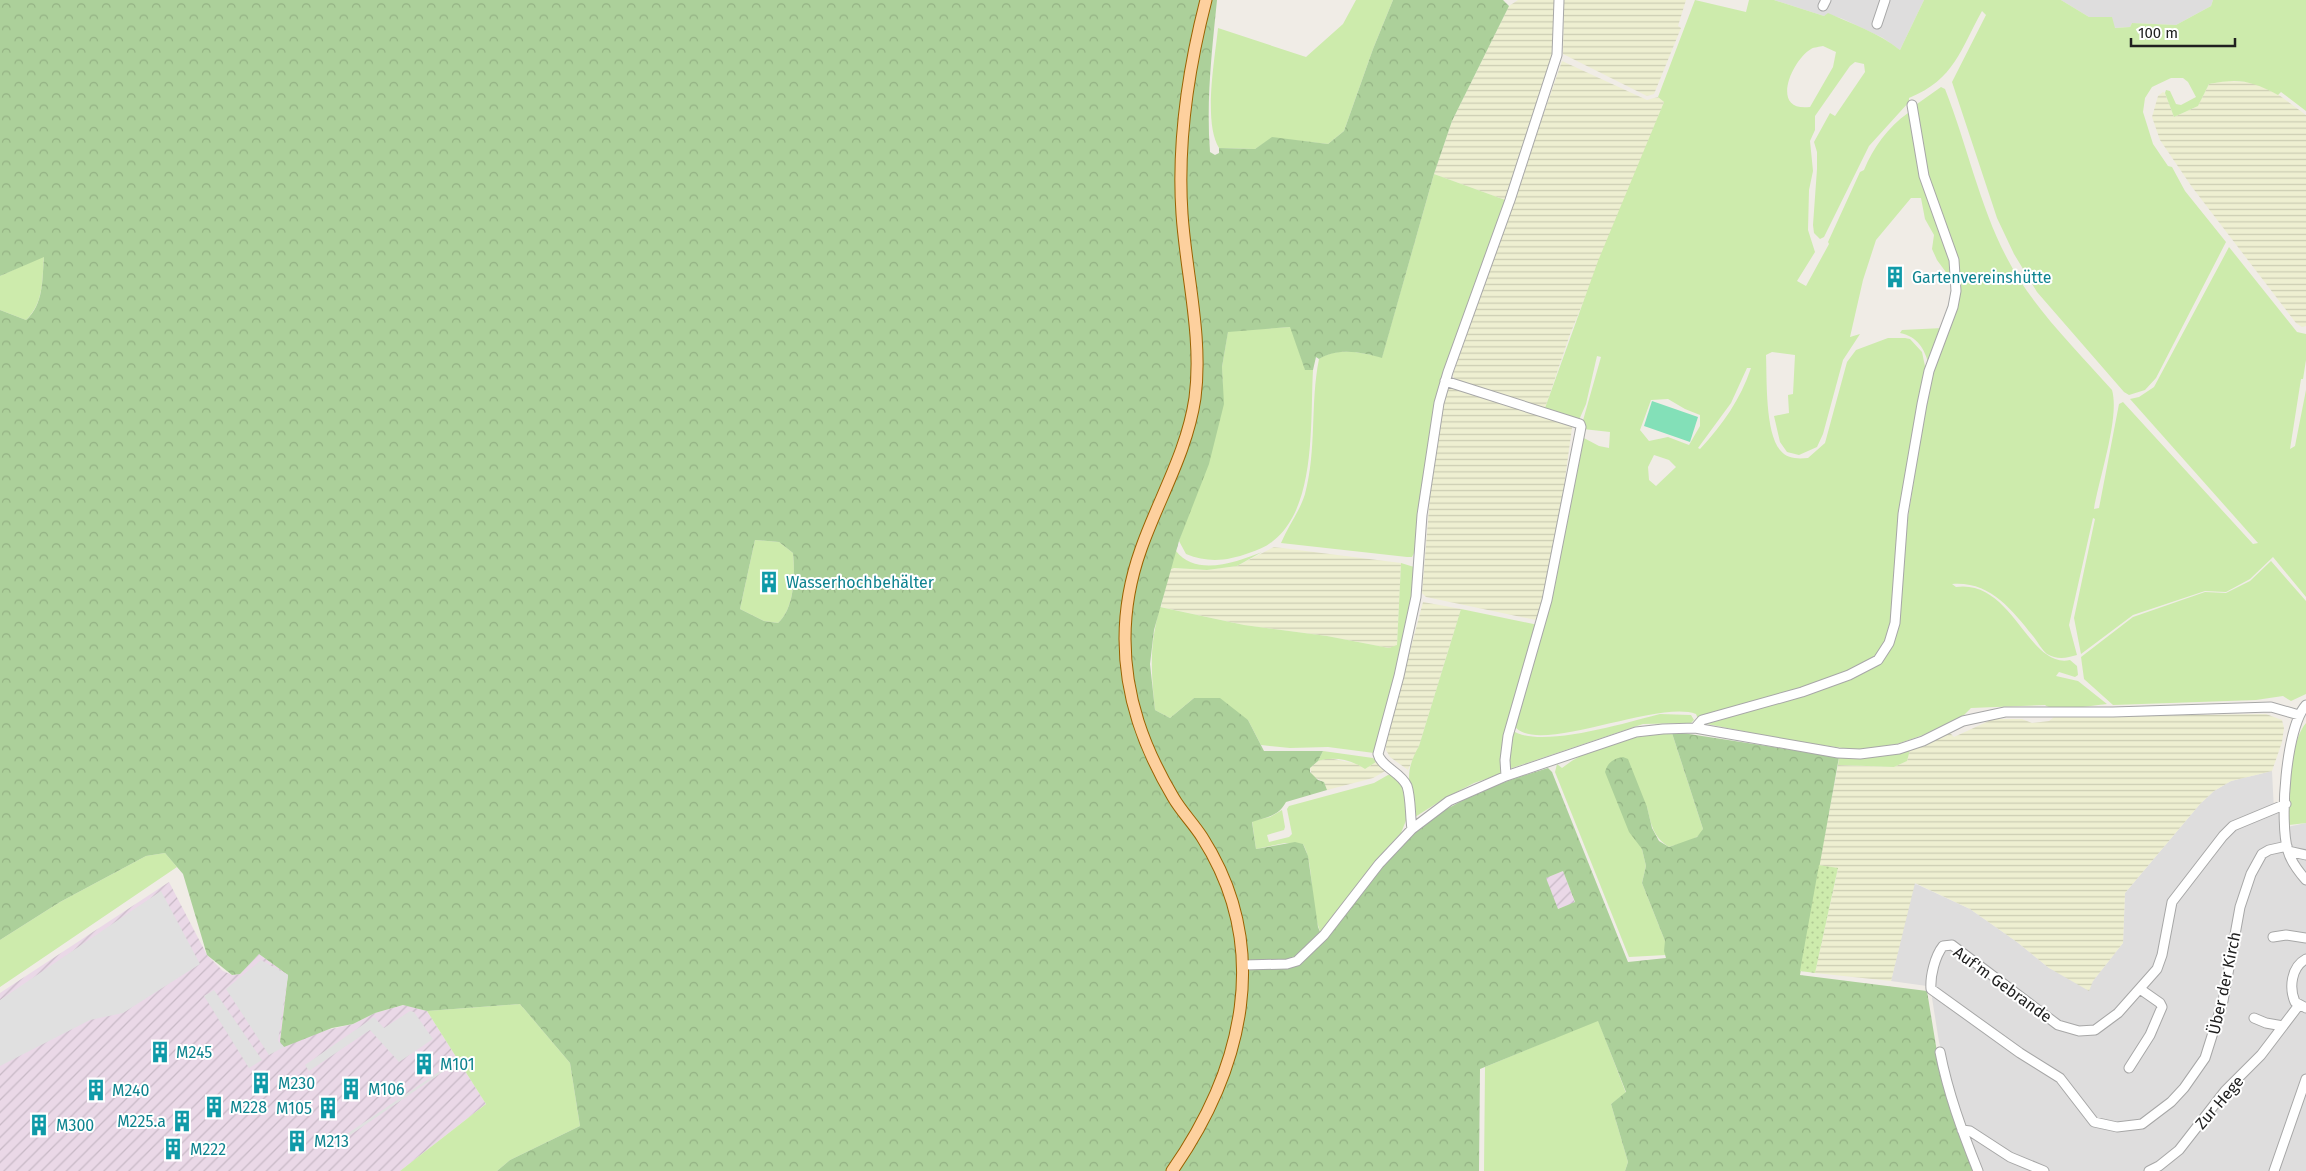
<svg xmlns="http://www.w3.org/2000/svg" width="2306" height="1171" viewBox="0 0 2306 1171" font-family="'Fira Sans',sans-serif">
<defs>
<pattern id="industrial-furrows" width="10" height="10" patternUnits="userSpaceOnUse" patternTransform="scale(1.25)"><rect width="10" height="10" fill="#ead8e7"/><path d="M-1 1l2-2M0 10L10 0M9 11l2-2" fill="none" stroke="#c8b9c6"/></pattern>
<pattern id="farmland-rules" width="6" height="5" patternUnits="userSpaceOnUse" patternTransform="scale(1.25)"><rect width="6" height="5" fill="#eeefd1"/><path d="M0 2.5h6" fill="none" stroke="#cccdb3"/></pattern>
<pattern id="forest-crowns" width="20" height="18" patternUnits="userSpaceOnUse" patternTransform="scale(1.25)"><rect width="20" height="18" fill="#acd09a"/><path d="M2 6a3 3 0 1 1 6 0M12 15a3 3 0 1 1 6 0" fill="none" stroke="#94b284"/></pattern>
<pattern id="garden-dots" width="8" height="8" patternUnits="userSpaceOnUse" patternTransform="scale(1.25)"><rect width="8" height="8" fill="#cdebac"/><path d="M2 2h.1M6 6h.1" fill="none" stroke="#b0c994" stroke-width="1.8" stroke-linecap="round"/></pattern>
</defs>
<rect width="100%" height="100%" fill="#f0ece6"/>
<path fill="#dedddd" d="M 1774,0 L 1924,0 L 1900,50 L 1883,38 L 1843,19 L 1828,14 L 1824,16 Z
M 2061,0 L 2213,0 L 2211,6 L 2176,25 L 2132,23 L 2130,27 L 2114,28 L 2111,17 L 2089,17 Z
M 2272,771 L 2274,811 L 2281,811 L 2282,828 L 2306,823 L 2306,1171 L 1980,1171 L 1961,1117 L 1939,1042 L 1932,998 L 1934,987 L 1891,981 L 1914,883 L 1970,909 L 2017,942 L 2049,968 L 2093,981 L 2123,943 L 2125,893 L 2200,804 L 2214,791 L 2231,781 Z"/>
<path fill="url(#industrial-furrows)" d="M 1563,871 L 1575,903 L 1557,909 L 1545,878 Z
M 169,882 L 207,955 L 223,971 L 232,975 L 240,974 L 259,954 L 288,975 L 280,1041 L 353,1024 L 375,1013 L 404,1005 L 427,1011 L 486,1104 L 400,1171 L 0,1171 L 0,993 Z"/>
<path fill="url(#farmland-rules)" d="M 1518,0 L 1556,0 L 1555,57 L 1508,201 L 1434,174 L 1452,121 L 1509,6 Z
M 1564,0 L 1686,0 L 1678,26 L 1681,28 L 1654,94 L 1647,96 L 1563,54 Z
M 1562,61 L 1647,100 L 1658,97 L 1664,102 L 1569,337 L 1545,408 L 1454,379 L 1453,374 Z
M 2226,81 L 2252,82 L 2279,95 L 2306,115 L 2306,326 L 2302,327 L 2296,323 L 2192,187 L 2160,140 L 2152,117 L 2158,96 L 2163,92 L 2165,93 L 2174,117 L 2198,106 L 2209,84 Z
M 1449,386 L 1572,425 L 1572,428 L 1561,508 L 1541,614 L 1536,620 L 1426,597 L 1422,593 L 1432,472 L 1443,404 Z
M 1274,547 L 1401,563 L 1397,646 L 1389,648 L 1327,636 L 1244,625 L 1161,607 L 1169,570 L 1174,568 L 1207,570 L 1237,566 Z
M 1423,602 L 1461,609 L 1419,746 L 1408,770 L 1390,757 L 1386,750 L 1386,741 Z
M 2266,714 L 2282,720 L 2284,728 L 2282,742 L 2272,771 L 2231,781 L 2214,791 L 2200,804 L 2125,893 L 2123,943 L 2093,981 L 2089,991 L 2049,968 L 2017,942 L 1970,909 L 1915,883 L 1891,981 L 1815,973 L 1838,869 L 1819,865 L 1838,765 L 1894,767 L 1907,761 L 1910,750 L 1950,733 L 1954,737 L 1993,719 L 2022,719 L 2032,723 L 2049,721 L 2054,717 Z
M 1329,758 L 1357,764 L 1365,769 L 1376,762 L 1387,770 L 1373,778 L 1327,790 L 1324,782 L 1312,776 L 1310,768 L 1318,761 Z"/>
<path fill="#cdebac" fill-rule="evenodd" d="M 1356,0 L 1393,0 L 1373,49 L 1344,131 L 1328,144 L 1272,138 L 1255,149 L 1219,148 C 1203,122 1215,59 1218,28 L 1306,57 L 1343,24 Z
M 1695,0 L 1746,12 L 1749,0 L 1774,0 L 1824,16 L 1828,13 C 1852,24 1879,33 1900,50 L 1924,0 L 2061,0 L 2089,17 L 2112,17 L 2115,28 L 2130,27 L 2132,23 L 2176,25 L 2211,6 L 2213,0 L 2306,0 L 2306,111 L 2281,92 L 2278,95 C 2251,81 2240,78 2209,84 L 2198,106 L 2174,117 L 2165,93 L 2166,90 L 2170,91 L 2176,104 L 2181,105 L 2196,97 L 2188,82 L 2183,78 L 2171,78 L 2152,87 L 2145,98 L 2143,112 L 2153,144 L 2168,166 L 2172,167 L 2185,191 L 2226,242 L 2156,378 L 2145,390 L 2129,395 L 2124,392 L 2037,292 L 2014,254 L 1997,218 L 1952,82 L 1986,15 L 1982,11 C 1960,50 1955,79 1909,98 L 1909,102 L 1869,146 L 1824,237 L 1820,239 L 1814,233 L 1813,225 L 1817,169 L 1817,152 L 1814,142 L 1830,113 L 1835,116 L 1865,72 L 1864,64 L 1855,62 L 1850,66 L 1815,116 L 1815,130 L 1810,141 L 1813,171 L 1809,190 L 1808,230 L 1815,252 L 1797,281 L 1806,286 L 1829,244 L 1828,242 L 1860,172 L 1864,170 C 1873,148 1888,127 1908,113 L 1910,117 L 1917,104 L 1941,87 L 1945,89 C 1967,144 1980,208 2008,260 C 2033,308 2076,349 2112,390 C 2120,417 2099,478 2094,509 L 2099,508 L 2119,404 L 2123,402 L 2253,544 L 2258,543 L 2130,399 L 2139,397 L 2154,387 L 2229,247 L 2297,332 L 2306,334 L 2306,360 L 2303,379 L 2301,379 L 2290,449 L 2295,446 L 2306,390 L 2306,597 L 2273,557 L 2250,579 L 2226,592 L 2205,591 L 2133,615 L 2081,654 L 2074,618 L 2095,519 L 2093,518 L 2069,625 L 2077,655 C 2067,658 2057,660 2047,654 C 2042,650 2037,641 2033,636 C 2011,609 1990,581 1952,584 L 1956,587 C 2013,579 2028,669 2070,660 L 2077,666 L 2078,675 L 2075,677 L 2059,672 L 2056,676 L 2078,681 L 2107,704 C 2093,705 2056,713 2045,705 L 1971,708 L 1964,715 L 1923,735 L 1897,744 L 1857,750 L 1793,741 L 1707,724 L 1698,719 L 1696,714 C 1657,699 1533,758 1514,725 L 1582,437 L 1599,446 L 1609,448 L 1610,432 L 1583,429 L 1582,424 L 1601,357 L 1597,356 L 1586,404 L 1579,420 L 1571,420 L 1545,408 L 1598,261 L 1664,102 L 1658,97 ZM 1823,46 L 1836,52 L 1833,67 L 1810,107 C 1769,112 1792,60 1811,49 C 1814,47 1820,47 1823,46 ZM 1911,198 L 1921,198 L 1925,219 L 1934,235 L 1932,249 L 1937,260 L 1948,275 L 1959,273 L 1956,309 L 1929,385 L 1906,530 L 1897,529 L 1926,371 L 1922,352 L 1910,339 L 1905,338 L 1888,338 L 1856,350 L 1847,362 L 1825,443 L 1808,458 C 1798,459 1787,459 1780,450 C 1765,432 1767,379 1766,355 L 1772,352 L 1795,355 L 1793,394 L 1788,395 L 1789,413 L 1774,416 L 1780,442 L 1787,452 L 1799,455 L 1817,447 L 1823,434 L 1843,360 L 1860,334 L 1850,337 L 1863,280 L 1876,240 ZM 1747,368 L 1751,368 C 1740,400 1723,424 1700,449 L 1698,448 L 1731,403 ZM 1668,399 L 1685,409 L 1700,415 L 1700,426 L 1689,445 L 1668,437 L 1649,441 L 1640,430 L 1651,400 ZM 1654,455 L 1669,460 L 1676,467 L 1656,486 L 1649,480 L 1648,467 Z
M 1434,174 L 1508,201 L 1441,380 L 1425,470 L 1414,553 L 1412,557 L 1407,557 L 1281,543 C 1288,526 1299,513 1305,494 C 1317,450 1310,403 1319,359 C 1337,346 1362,353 1382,357 Z
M 44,256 C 42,280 44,303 26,320 L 0,310 L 0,276 Z
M 1291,327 L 1305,369 L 1313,370 C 1310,420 1317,507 1273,541 C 1266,547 1258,550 1249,553 C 1227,561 1208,563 1186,554 L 1179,541 L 1223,404 L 1222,367 L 1228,331 Z
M 1943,328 L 1929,365 C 1924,348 1918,337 1900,333 L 1902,330 Z
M 755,540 L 779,542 L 793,553 C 795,574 795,608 778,623 L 764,621 L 740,609 Z
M 1176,551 C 1196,577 1237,562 1262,552 L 1237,566 L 1207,570 L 1174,568 L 1169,570 Z
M 2271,561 L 2306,601 L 2306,694 L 2291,701 L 2283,696 L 2256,700 L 2113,705 L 2084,679 L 2081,657 L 2133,617 L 2205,592 L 2226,593 L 2250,581 Z
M 1401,563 L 1414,567 L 1413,597 L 1397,675 L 1374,753 L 1328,747 L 1290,748 L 1261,745 L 1248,720 L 1194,698 L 1170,718 L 1155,710 C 1151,671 1149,646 1160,607 L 1244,625 L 1327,636 L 1389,648 L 1397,645 Z
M 1461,609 L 1538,625 L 1504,773 L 1474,783 L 1445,798 L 1415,817 C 1411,785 1402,776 1419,746 Z
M 1660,714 L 1691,715 L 1694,720 L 1691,723 L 1643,724 L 1509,769 L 1508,751 L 1512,730 C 1538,750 1628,722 1660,714 Z
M 2306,723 L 2306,823 L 2289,825 C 2288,799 2289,743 2306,723 Z
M 1672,733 L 1703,829 C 1699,841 1680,843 1669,847 C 1653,837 1651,824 1647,807 L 1642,849 L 1646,866 L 1642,883 L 1665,941 L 1666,955 L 1629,957 L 1555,772 L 1557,764 L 1562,768 C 1591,745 1636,735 1672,733 Z
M 1910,750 L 1907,761 L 1894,767 L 1838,765 L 1839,757 L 1873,756 Z
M 1323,751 L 1373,758 L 1376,762 L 1365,769 C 1352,760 1334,756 1318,761 Z
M 1388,775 L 1393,775 L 1402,785 L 1405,801 L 1407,818 L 1401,833 L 1376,860 L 1321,933 C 1309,907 1315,865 1303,844 L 1285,843 L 1256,849 L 1252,821 L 1270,817 L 1282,810 L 1285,827 L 1284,830 L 1267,835 L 1269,842 L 1289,837 L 1292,834 L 1287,809 L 1289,806 L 1374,783 Z
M 165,853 L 177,867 L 0,987 L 0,940 L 60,902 L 146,856 Z
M 520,1004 L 570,1063 L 580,1126 L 510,1160 L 497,1171 L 400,1171 L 486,1104 L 427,1011 Z
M 1598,1020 L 1626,1093 L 1611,1104 L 1628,1162 L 1625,1171 L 1484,1171 L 1485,1067 Z"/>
<path fill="url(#forest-crowns)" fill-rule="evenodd" d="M 0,0 L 1217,0 C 1212,50 1206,101 1210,152 L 1215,155 L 1219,153 L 1219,148 L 1255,149 L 1272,137 L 1328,144 L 1344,131 L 1373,49 L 1393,0 L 1503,0 L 1509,6 L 1452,121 L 1434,174 L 1382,358 C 1363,352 1337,347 1319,359 L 1316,357 L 1313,370 L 1305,370 L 1290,327 L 1228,332 L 1222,367 L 1224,404 L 1209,464 L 1179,541 L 1154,630 L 1150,664 L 1155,710 L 1170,718 L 1194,698 L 1220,698 L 1248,720 L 1264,751 L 1323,751 L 1318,761 L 1310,768 L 1310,772 L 1318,780 L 1324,782 L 1327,790 L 1286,802 C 1278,817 1266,817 1252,822 L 1256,849 L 1295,842 L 1303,844 L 1308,856 L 1318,927 L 1324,941 C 1353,904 1379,863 1415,832 C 1452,800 1501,782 1548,768 L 1552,772 L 1628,962 L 1666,958 L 1664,951 L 1665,941 L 1642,883 L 1646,866 L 1642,849 L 1629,832 L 1605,772 C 1608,762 1613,759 1623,757 L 1628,759 L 1647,807 L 1652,828 L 1659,841 L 1669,847 L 1697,837 L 1703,829 L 1672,733 L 1676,732 L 1839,757 L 1800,975 L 1927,991 L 1937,1052 L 1975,1171 L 1625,1171 L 1628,1162 L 1611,1104 L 1626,1092 L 1598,1021 L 1480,1069 L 1479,1171 L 497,1171 L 510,1160 L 580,1126 L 570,1063 L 520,1004 L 427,1011 L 403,1005 L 375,1013 L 353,1024 L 332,1028 L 284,1047 L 280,1042 L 288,975 L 259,954 L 240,974 L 232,975 L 207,955 L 183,874 L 165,853 L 146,856 L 60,902 L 0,940 L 0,310 L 26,320 C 44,304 42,280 44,257 L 0,276 ZM 755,540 L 779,542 L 793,553 C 795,574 795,608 778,623 L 764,621 L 740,609 ZM 1563,871 L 1575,902 L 1558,909 L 1546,878 Z"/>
<path fill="url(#garden-dots)" d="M 1819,865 L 1838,868 L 1815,973 L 1800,971 Z"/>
<path fill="#83e0b8" d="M 1652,401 L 1698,417 L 1690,442 L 1644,426 Z"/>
<path fill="#e0e0e0" d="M 161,891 L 200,964 L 123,1013 L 90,1020 L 0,1066 L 0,1000 Z
M 261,960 L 288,975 L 278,1041 L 284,1047 L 269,1055 L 226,989 Z
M 214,990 L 262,1060 L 249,1068 L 204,996 Z
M 410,1011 L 414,1012 L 433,1039 L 399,1062 L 370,1030 L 309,1071 L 305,1065 L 374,1017 L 384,1028 Z
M 446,1067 L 447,1069 L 337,1144 L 335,1142 Z"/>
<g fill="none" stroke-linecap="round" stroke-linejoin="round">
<g stroke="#a7a7a7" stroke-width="11">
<path id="minor" d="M 1823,6 L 1826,0
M 1877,24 L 1885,0
M 1445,381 L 1580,424 L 1581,427 L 1547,600 L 1508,736 L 1505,760 L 1506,776
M 2306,705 C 2286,727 2279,822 2288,851 C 2291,862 2298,871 2306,880
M 1695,728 L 1702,720 L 1802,692 L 1849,675 L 1878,660 L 1889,643 L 1895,623 L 1903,514 L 1922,404 L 1929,371 L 1953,307 L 1956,291 L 1954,260 L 1924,176 L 1912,105
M 2286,804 L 2233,826 L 2223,836 L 2172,902 L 2162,955 L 2157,969 L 2118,1013 L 2095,1030 L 2079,1031 L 2058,1025 L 1952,945 L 1943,946 C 1935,956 1930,976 1931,989 L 2020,1053 L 2060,1078 L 2094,1122 L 2117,1127 L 2142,1124 L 2171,1102 L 2184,1088 L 2205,1058 L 2223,1001 L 2240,907 L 2251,874 L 2262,854 L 2269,850 L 2287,846
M 1412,829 C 1410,816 1411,798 1407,786 C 1401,772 1381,767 1378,754 L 1399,676 L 1416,597 L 1422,515 L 1439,403 L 1448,372 L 1510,200 L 1557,55 L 1559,0
M 2288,851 L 2306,855
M 2273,937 L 2286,935 L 2306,938
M 2306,959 C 2291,967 2289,988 2295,1002 L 2306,1008
M 1244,965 L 1287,964 L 1297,961 L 1324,935 L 1379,864 L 1412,829 L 1449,801 L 1506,776 L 1636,732 L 1663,729 L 1695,728 L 1838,753 L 1860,754 L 1899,749 L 1923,741 L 1963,721 L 2005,712 L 2113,712 L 2271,707 L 2299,715
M 2254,1018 L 2266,1023 L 2283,1026
M 1940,1052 C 1948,1093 1962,1131 1978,1171
M 2129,1068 L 2150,1035 L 2162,1007 L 2160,1003 L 2140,989
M 1962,1130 L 1970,1131 L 2010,1157 L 2044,1171
M 2149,1171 L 2159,1166 L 2179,1150 L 2225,1091 L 2261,1055 L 2299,1005
M 2274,1171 L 2306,1079"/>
</g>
<g stroke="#9b6100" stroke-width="13">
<path id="major" d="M 1172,1171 C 1243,1069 1273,948 1202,837 C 1193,823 1181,811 1173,797 C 1144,748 1125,697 1125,639 C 1125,609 1131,577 1141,549 C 1159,498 1187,452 1195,398 C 1203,337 1186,274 1182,214 C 1177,141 1188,70 1206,0"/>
</g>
<use href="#minor" stroke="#fff" stroke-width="9"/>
<use href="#major" stroke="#fdd09e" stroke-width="11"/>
</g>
<defs>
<g id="building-bare" transform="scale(1.725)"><path d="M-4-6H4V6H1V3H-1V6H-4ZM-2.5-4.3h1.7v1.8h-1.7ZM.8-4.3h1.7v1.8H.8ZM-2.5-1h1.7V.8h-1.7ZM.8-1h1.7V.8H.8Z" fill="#0f9aa8" stroke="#fff" stroke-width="2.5" paint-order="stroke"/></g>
</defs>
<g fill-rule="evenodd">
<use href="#building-bare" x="1895" y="277"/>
<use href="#building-bare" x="769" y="582"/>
<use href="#building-bare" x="160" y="1052"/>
<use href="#building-bare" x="424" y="1064"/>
<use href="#building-bare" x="261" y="1083"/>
<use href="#building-bare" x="351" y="1089"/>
<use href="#building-bare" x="96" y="1090"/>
<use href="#building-bare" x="214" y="1107"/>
<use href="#building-bare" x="328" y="1108"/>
<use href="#building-bare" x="182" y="1121"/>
<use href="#building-bare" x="39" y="1125"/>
<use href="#building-bare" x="297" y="1141"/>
<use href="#building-bare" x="173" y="1149"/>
</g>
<g text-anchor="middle" stroke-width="4" stroke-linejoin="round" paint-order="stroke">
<g font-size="16" fill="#0d838f" stroke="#fff" text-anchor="start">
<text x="1912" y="283">Gartenvereinshütte</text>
<text x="786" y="588">Wasserhochbehälter</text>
<text x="176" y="1058">M245</text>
<text x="440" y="1070">M101</text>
<text x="278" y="1089">M230</text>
<text x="368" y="1095">M106</text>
<text x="112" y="1096">M240</text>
<text x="230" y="1113">M228</text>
<text x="312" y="1114" text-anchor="end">M105</text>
<text x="166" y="1127" text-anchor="end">M225.a</text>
<text x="56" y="1131">M300</text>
<text x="314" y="1147">M213</text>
<text x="190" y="1155">M222</text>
</g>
<g font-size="16" fill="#202020" stroke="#fff">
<text transform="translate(2224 983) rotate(-78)" y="6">Über der Kirch</text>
<text transform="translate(2003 984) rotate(36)" y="6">Auf'm Gebrande</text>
<text transform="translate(2219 1102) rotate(-49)" y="6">Zur Hege</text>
</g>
</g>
<path d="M2131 38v8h104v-8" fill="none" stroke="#202020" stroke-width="2.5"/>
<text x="2138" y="38" font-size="15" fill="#202020" stroke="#ffffff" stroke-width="4" paint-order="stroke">100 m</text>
</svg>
